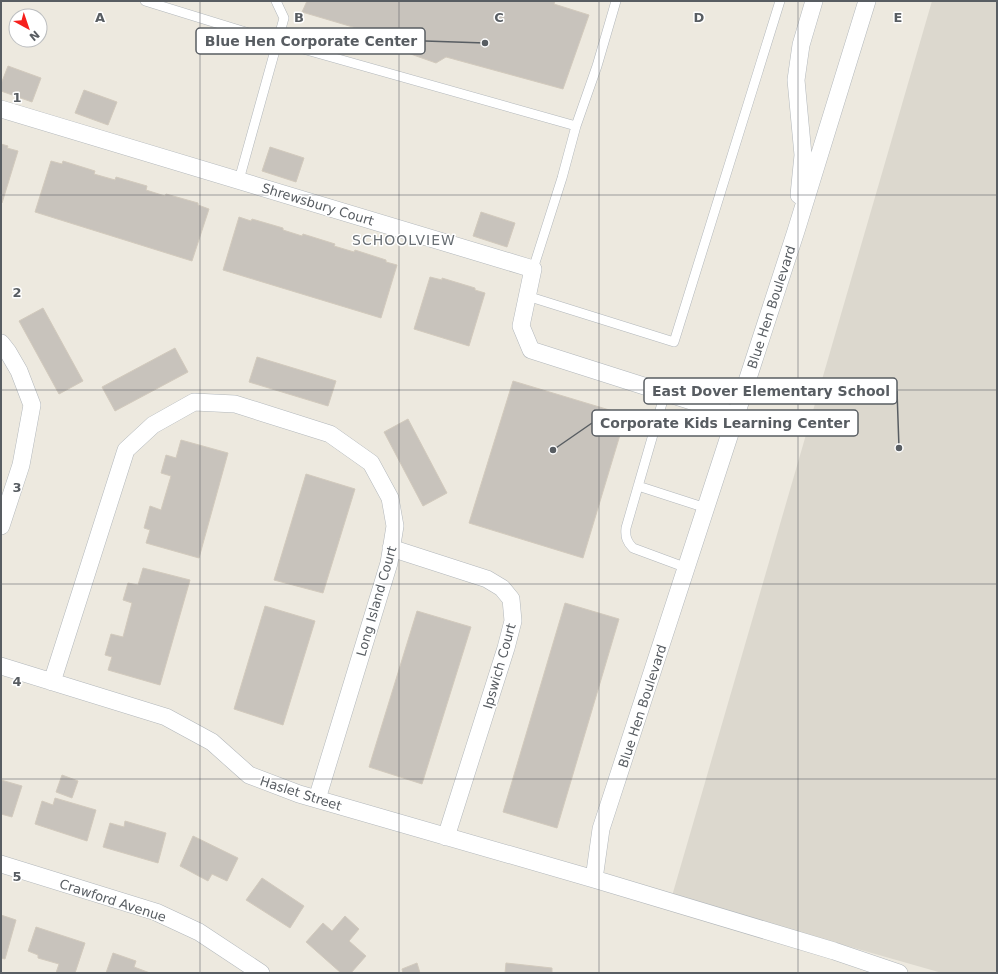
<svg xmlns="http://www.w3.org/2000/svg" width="998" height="974" viewBox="0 0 998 974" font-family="'DejaVu Sans',sans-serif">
<rect width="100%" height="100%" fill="#ede9df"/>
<path fill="#dcd8ce" d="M 932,1 L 997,1 L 997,973 L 942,973 L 672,896 Z"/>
<path fill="#c8c3bc" stroke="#d2cabd" d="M 307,1 L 555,1 L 554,4 L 589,15 L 563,89 L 446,57 L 436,63 L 391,47 L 390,38 L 302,12 Z
M 8,66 L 41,78 L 32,102 L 1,91 L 1,84 Z
M 84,90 L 117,102 L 108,125 L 75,113 Z
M 1,144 L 8,146 L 7,148 L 18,151 L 2,203 L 1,202 Z
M 270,147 L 304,158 L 296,182 L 262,171 Z
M 51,161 L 62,164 L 63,161 L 95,171 L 94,174 L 115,180 L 116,177 L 147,186 L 146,190 L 165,196 L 166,194 L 198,203 L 198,205 L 209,209 L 192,261 L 35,212 Z
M 481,212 L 515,223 L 507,247 L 473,236 Z
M 239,217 L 251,221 L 252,219 L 283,228 L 283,230 L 302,236 L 303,234 L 335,244 L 334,246 L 354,252 L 355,250 L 386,260 L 386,262 L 397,265 L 381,318 L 223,270 Z
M 430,277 L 442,280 L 442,278 L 475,288 L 475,290 L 485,293 L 469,346 L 414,329 Z
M 43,308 L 83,381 L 59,394 L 19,321 Z
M 175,348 L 188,372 L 115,411 L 102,387 Z
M 257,357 L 336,381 L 328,406 L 249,382 Z
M 513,381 L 626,415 L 583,558 L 469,523 Z
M 408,419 L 447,493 L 423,506 L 384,432 Z
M 181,440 L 228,453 L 199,558 L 146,543 L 150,530 L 144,528 L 150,506 L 161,510 L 171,476 L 161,473 L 166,455 L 176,458 Z
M 306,474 L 355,489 L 323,593 L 274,580 Z
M 143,568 L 190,580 L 160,685 L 108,670 L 112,657 L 105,655 L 111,634 L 123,637 L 132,603 L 123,600 L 128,583 L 138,585 Z
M 565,603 L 619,619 L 557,828 L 503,812 Z
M 265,606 L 315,621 L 283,725 L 234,709 Z
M 417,611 L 471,627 L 422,784 L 369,767 Z
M 62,775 L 78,781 L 72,798 L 56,792 Z
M 1,780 L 22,786 L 12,817 L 1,814 Z
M 55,798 L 96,810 L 87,841 L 35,824 L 42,801 L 53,805 Z
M 125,821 L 166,833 L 158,863 L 103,847 L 110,823 L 124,827 Z
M 193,836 L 238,858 L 227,881 L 212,874 L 208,881 L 180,866 Z
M 262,878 L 304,906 L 290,928 L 246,900 Z
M 1,915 L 16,920 L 5,959 L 1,958 Z
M 345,916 L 359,929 L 349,941 L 366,956 L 351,973 L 341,973 L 306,942 L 323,923 L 332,931 Z
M 36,927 L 85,943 L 75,973 L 56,973 L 59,964 L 38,958 L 38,955 L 28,951 Z
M 113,953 L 136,961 L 134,967 L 150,973 L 106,973 Z
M 417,963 L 420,973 L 403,973 L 402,969 Z
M 506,963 L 552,968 L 552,973 L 505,973 Z"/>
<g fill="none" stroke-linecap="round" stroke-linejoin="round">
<g stroke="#b2b7bb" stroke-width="10">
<path id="lane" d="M 145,1 L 278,42 L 576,126
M 239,180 L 284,18 L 276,1
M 533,269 L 562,178 L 576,126 L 597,66 L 616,1
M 527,296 L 674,342 L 780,1
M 665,393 L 626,528 C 625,537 627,542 633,548 L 687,568
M 638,486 L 706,508"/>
</g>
<g stroke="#b2b7bb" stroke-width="18">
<path id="street" d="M 1,109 L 533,269 L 521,326 L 531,350 L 735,415
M 799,195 L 803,155 L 796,80 L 801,45 L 814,1
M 1,343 L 8,352 L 19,371 L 32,405 L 21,465 L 1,526
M 391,548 L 487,579 L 502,588 L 511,599 L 513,621 L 506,648 L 446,837
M 1,666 L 166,717 L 212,742 L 249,775 L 299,794 L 594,879 L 834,951 L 899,973
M 52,682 L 126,450 L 153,425 L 194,402 L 235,404 L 330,434 L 371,463 L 390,498 L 395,526 L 389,563 L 317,799
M 1,864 L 156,912 L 199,932 L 261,973
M 594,879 L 601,829 L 796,231 L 867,1"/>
</g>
<use href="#lane" stroke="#fff" stroke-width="9"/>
<use href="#street" stroke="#fff" stroke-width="17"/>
</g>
<path fill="none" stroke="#585d62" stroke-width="1" stroke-opacity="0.55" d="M 200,1 L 200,973M 399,1 L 399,973M 599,1 L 599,973M 798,1 L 798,973M 1,195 L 997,195M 1,390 L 997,390M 1,584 L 997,584M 1,779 L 997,779"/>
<g text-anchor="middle" stroke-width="3" stroke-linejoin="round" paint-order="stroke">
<g font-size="13" fill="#585d62" stroke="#fff">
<text transform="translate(318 204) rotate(17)" y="5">Shrewsbury Court</text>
<text transform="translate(771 307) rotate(-72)" y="5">Blue Hen Boulevard</text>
<text transform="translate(376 601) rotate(-74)" y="5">Long Island Court</text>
<text transform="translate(499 666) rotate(-74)" y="5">Ipswich Court</text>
<text transform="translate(642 706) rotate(-72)" y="5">Blue Hen Boulevard</text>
<text transform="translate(301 793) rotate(18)" y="5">Haslet Street</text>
<text transform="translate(113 900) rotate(18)" y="5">Crawford Avenue</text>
</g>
<g font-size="14" letter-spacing="1" fill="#696f74" stroke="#fff">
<text x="404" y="245">SCHOOLVIEW</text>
</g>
</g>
<g font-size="13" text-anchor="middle" font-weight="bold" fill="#585d62" stroke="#fff" stroke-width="3" stroke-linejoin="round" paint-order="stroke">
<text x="100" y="22">A</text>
<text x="299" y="22">B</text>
<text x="499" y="22">C</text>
<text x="699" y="22">D</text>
<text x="898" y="22">E</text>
<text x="17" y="102">1</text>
<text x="17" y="297">2</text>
<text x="17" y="492">3</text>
<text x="17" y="686">4</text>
<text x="17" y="881">5</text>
</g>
<path fill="none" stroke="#585d62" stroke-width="1.5" d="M485 43L425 41M899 448L897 391M553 450L592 423"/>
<g fill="#585d62" stroke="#fff" stroke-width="1.5">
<circle cx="485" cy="43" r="4"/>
<circle cx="899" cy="448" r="4"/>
<circle cx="553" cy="450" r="4"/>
</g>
<g fill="#fff" stroke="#585d62" stroke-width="1.5">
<rect x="196" y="28" width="229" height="26" rx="4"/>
<rect x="644" y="378" width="253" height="26" rx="4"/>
<rect x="592" y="410" width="266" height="26" rx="4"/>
</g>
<g font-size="14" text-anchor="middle" font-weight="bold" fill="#585d62">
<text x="311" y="46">Blue Hen Corporate Center</text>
<text x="771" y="396">East Dover Elementary School</text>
<text x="725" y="428">Corporate Kids Learning Center</text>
</g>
<rect width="998" height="974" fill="none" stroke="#585d62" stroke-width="4"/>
<g transform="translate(28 28) rotate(140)"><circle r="19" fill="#ffffff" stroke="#bcbec0"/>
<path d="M0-3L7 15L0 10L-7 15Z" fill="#f61f1c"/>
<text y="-6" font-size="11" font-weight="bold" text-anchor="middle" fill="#585d62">N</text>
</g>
</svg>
